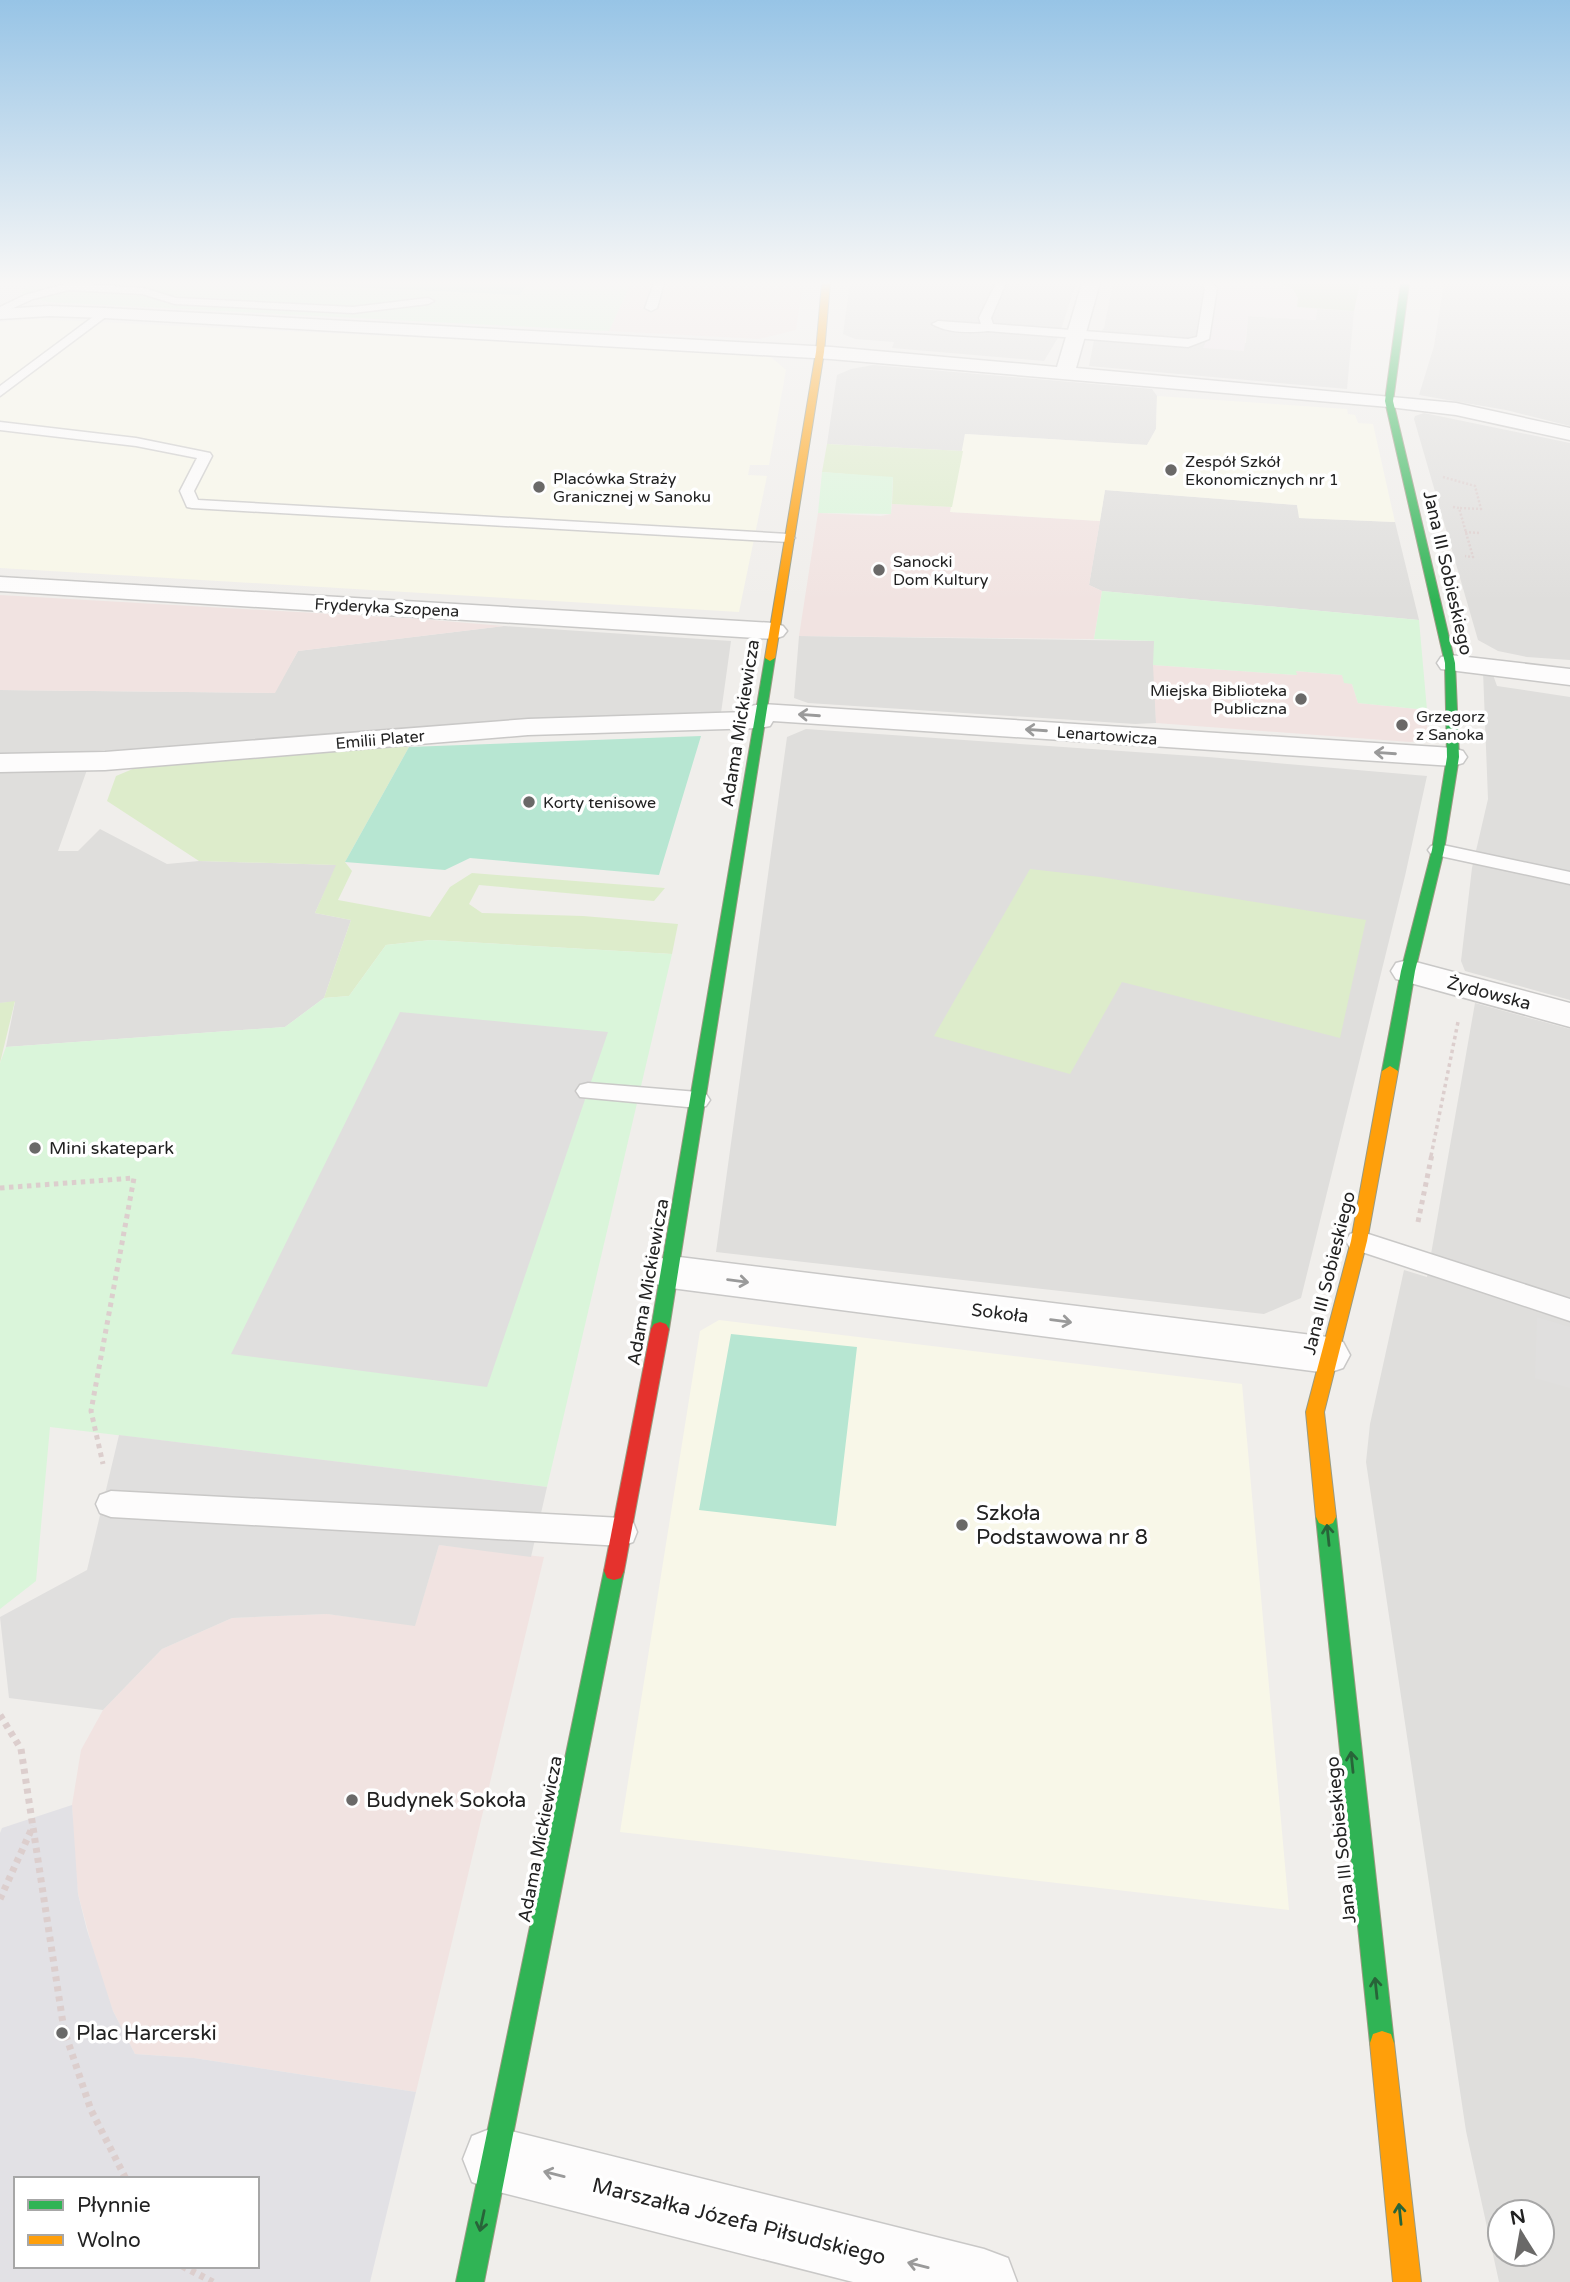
<svg xmlns="http://www.w3.org/2000/svg" width="1570" height="2282" viewBox="0 0 1570 2282" font-family="'Varela Round',sans-serif">
<rect width="100%" height="100%" fill="#f0eeeb"/>
<path fill="#dfdedc" fill-rule="evenodd" d="M 850,283 L 1076,283 L 1059,336 L 1044,361 L 892,348 L 894,342 L 855,339 L 843,334 Z
M 1113,283 L 1211,283 L 1207,340 L 1204,347 L 1246,343 L 1248,316 L 1315,320 L 1317,309 L 1354,311 L 1347,389 L 1089,366 L 1094,340 L 1104,328 Z
M 1444,283 L 1570,284 L 1570,426 L 1506,410 L 1419,395 L 1434,346 Z
M 873,365 L 1152,389 L 1157,396 L 1156,429 L 1147,445 L 965,434 L 963,451 L 827,444 L 837,375 L 851,369 Z
M 1424,413 L 1570,443 L 1570,660 L 1527,657 L 1498,651 L 1478,640 L 1414,419 L 1415,416 Z
M 1105,490 L 1297,505 L 1300,518 L 1395,522 L 1419,620 L 1102,591 L 1089,585 Z
M 504,626 L 731,641 L 721,713 L 0,757 L 0,690 L 274,693 L 298,651 Z
M 799,636 L 1154,641 L 1156,723 L 1135,724 L 808,703 L 794,698 Z
M 1483,671 L 1492,672 L 1497,686 L 1570,697 L 1570,1000 L 1465,971 L 1461,961 L 1472,868 L 1488,799 Z
M 806,729 L 1208,757 L 1427,776 L 1405,876 L 1301,1298 L 1264,1314 L 716,1252 L 787,737 Z
M 88,767 L 58,851 L 78,851 L 100,829 L 167,864 L 199,861 L 337,865 L 315,913 L 351,920 L 324,998 L 285,1027 L 6,1047 L 15,1002 L 0,1003 L 0,769 Z
M 1475,1003 L 1570,1029 L 1570,2282 L 1499,2282 L 1466,2131 L 1366,1462 L 1370,1424 L 1404,1270 L 1427,1277 ZM 1500,2212 L 1542,2212 L 1542,2254 L 1500,2254 Z"/>
<path fill="#f1e3e1" d="M 631,283 L 803,283 L 796,330 L 759,339 L 609,331 Z
M 892,504 L 952,507 L 951,512 L 1100,521 L 1089,585 L 1102,591 L 1094,639 L 799,636 L 818,513 L 881,516 L 891,514 Z
M 0,595 L 420,619 L 504,626 L 298,651 L 275,693 L 0,690 Z
M 1153,665 L 1296,675 L 1295,671 L 1342,675 L 1352,684 L 1358,703 L 1427,710 L 1427,740 L 1410,742 L 1156,723 Z
M 439,1545 L 544,1557 L 416,2092 L 194,2058 L 135,2054 L 113,2011 L 97,1965 L 78,1894 L 74,1849 L 72,1805 L 81,1750 L 103,1710 L 162,1649 L 232,1618 L 327,1614 L 415,1625 Z"/>
<path fill="#ede4e9" d="M 1211,283 L 1277,283 L 1292,288 L 1298,298 L 1298,307 L 1317,309 L 1316,320 L 1248,316 L 1244,351 L 1203,348 L 1207,340 Z"/>
<path fill="#f8f7e8" d="M 35,319 L 757,354 L 772,358 L 786,370 L 769,465 L 750,465 L 748,475 L 767,476 L 739,612 L 0,568 L 0,322 Z
M 1157,396 L 1347,409 L 1348,414 L 1355,415 L 1358,423 L 1373,424 L 1395,522 L 1299,518 L 1297,505 L 1105,490 L 1100,521 L 950,512 L 965,434 L 1147,445 L 1156,429 Z
M 719,1320 L 1242,1384 L 1289,1910 L 620,1832 L 700,1331 Z"/>
<path fill="#ddeccb" d="M 827,444 L 963,451 L 952,507 L 892,504 L 893,478 L 822,472 Z
M 371,746 L 409,747 L 345,862 L 352,871 L 338,900 L 430,917 L 450,887 L 472,873 L 665,888 L 654,901 L 479,885 L 469,904 L 482,913 L 583,916 L 678,924 L 672,954 L 431,940 L 386,945 L 349,996 L 324,998 L 351,920 L 315,913 L 336,865 L 199,861 L 107,801 L 116,776 L 140,766 Z
M 1030,869 L 1100,877 L 1366,920 L 1340,1038 L 1122,982 L 1070,1074 L 934,1036 Z
M 15,1001 L 0,1063 L 0,1003 Z"/>
<path fill="#cbdec1" d="M 1277,283 L 1360,283 L 1354,311 L 1297,307 L 1298,298 L 1292,288 Z"/>
<path fill="#daf5da" d="M 29,283 L 631,283 L 609,331 L 47,302 L 22,294 Z
M 822,472 L 893,477 L 891,514 L 818,513 Z
M 1102,591 L 1419,620 L 1427,710 L 1358,703 L 1352,684 L 1344,683 L 1342,675 L 1296,671 L 1297,675 L 1153,665 L 1154,641 L 1094,639 Z
M 431,940 L 672,954 L 547,1487 L 50,1427 L 36,1581 L 0,1609 L 0,1063 L 6,1047 L 285,1027 L 324,998 L 349,996 L 386,945 Z"/>
<path fill="#b7e6d2" d="M 267,283 L 542,283 L 526,286 L 519,295 Z
M 701,736 L 659,875 L 470,858 L 445,870 L 345,862 L 409,747 Z
M 731,1334 L 857,1347 L 836,1526 L 699,1510 Z"/>
<path fill="#e0dfde" d="M 400,1012 L 608,1032 L 487,1387 L 231,1354 Z
M 1537,1317 L 1570,1327 L 1570,1388 L 1535,1378 Z
M 119,1435 L 547,1487 L 531,1557 L 439,1545 L 415,1626 L 327,1614 L 232,1618 L 162,1649 L 103,1710 L 9,1698 L 0,1617 L 87,1570 Z"/>
<path fill="#e2e1e5" fill-rule="evenodd" d="M 72,1805 L 78,1894 L 87,1930 L 113,2011 L 135,2054 L 194,2058 L 416,2092 L 370,2282 L 0,2282 L 0,1833 L 2,1828 ZM 16,2179 L 257,2179 L 257,2266 L 16,2266 Z"/>
<g fill="none" stroke-linecap="round" stroke-linejoin="round">
<g stroke="#c9c8c7" stroke-width="3">
<path id="lane" d="M 69,283 L 143,288 L 176,298 L 353,307 L 428,298 L 434,301 L 428,304 L 353,313 L 175,304 L 142,294 L 69,290 L 33,299 L 0,314 L 0,307 L 25,295 Z
M 654,283 L 664,283 L 657,308 L 651,311 L 645,308 Z
M 996,283 L 1006,283 L 991,318 L 993,324 L 1188,339 L 1197,337 L 1205,288 L 1202,283 L 1213,283 L 1217,288 L 1209,339 L 1188,347 L 988,331 C 971,333 946,333 932,324 L 938,321 L 981,324 L 979,318 Z
M 101,311 L 111,313 L 0,396 L 0,386 Z
M 0,422 L 136,438 L 210,453 L 212,456 L 194,491 L 198,500 L 788,534 L 795,538 L 788,542 L 192,508 L 187,507 L 180,491 L 197,458 L 136,446 L 0,430 Z
M 1438,844 L 1570,872 L 1570,884 L 1431,854 L 1428,850 L 1431,846 Z
M 588,1083 L 698,1092 L 706,1094 L 710,1100 L 706,1106 L 698,1108 L 580,1097 L 576,1091 L 580,1085 Z
M 1359,1231 L 1570,1299 L 1570,1321 L 1350,1248 L 1346,1241 L 1350,1234 Z
M 111,1491 L 622,1518 L 633,1522 L 637,1532 L 633,1542 L 622,1546 L 111,1517 L 100,1513 L 96,1504 L 100,1495 Z"/>
</g>
<g stroke="#c9c8c7" stroke-width="3">
<path id="street" d="M 1082,283 L 1100,283 L 1076,368 L 1456,403 L 1570,428 L 1570,440 L 1456,415 L 1389,407 L 831,359 L 105,318 L 49,316 L 0,319 L 0,309 L 49,306 L 105,308 L 831,347 L 1057,367 Z
M 0,577 L 774,623 L 783,626 L 787,631 L 783,636 L 774,639 L 0,591 Z
M 1450,655 L 1570,669 L 1570,685 L 1441,669 L 1437,663 L 1441,657 Z
M 761,704 L 1453,748 L 1463,751 L 1467,757 L 1463,763 L 1453,766 L 773,721 L 770,726 L 760,728 L 528,735 L 105,770 L 0,772 L 0,754 L 105,752 L 528,719 L 747,712 L 751,706 Z
M 1408,960 L 1570,1003 L 1570,1027 L 1396,979 L 1391,971 L 1396,963 Z
M 671,1256 L 1328,1337 L 1343,1342 L 1350,1355 L 1343,1368 L 1328,1373 L 671,1288 L 656,1284 L 650,1272 L 656,1260 Z
M 495,2127 L 984,2249 L 1008,2258 L 1017,2282 L 853,2282 L 495,2191 L 472,2182 L 463,2159 L 472,2136 Z"/>
</g>
<g stroke="#999a82" stroke-width="2">
<path id="fast" d="M 1401,283 L 1409,283 L 1393,401 L 1455,663 L 1459,757 L 1444,850 L 1415,971 L 1398,1071 L 1390,1076 L 1382,1071 L 1401,971 L 1432,850 L 1447,757 L 1445,663 L 1385,401 Z
M 770,655 L 775,658 L 669,1329 L 666,1334 L 660,1336 L 654,1334 L 651,1329 L 765,658 Z
M 1326,1508 L 1333,1511 L 1336,1517 L 1394,2043 L 1391,2052 L 1382,2055 L 1373,2052 L 1370,2043 L 1316,1517 L 1319,1511 Z
M 614,1562 L 621,1564 L 624,1571 L 484,2282 L 456,2282 L 604,1571 L 607,1564 Z"/>
</g>
<g stroke="#999a82" stroke-width="2">
<path id="slow" d="M 822,283 L 830,283 L 824,352 L 775,658 L 770,661 L 765,658 L 816,352 Z
M 1390,1066 L 1398,1071 L 1367,1241 L 1324,1412 L 1336,1517 L 1333,1523 L 1326,1526 L 1319,1523 L 1316,1517 L 1306,1412 L 1351,1241 L 1382,1071 Z
M 1382,2031 L 1391,2034 L 1394,2043 L 1421,2282 L 1393,2282 L 1370,2043 L 1373,2034 Z"/>
</g>
<g stroke="#999a82" stroke-width="2">
<path id="jam" d="M 660,1322 L 666,1324 L 669,1329 L 624,1571 L 621,1578 L 614,1580 L 607,1578 L 604,1571 L 651,1329 L 654,1324 Z"/>
</g>
<path stroke="#dccecd" stroke-width="2.5" stroke-dasharray="2 2" stroke-linecap="butt" d="M 1443,477 L 1475,486 L 1481,509 L 1459,508
M 1453,507 L 1459,508 L 1473,557 L 1465,556
M 1465,532 L 1480,533"/>
<path stroke="#dccecd" stroke-width="3.5" stroke-dasharray="3.5 3.5" stroke-linecap="butt" d="M 1431,1156 L 1458,1022"/>
<path stroke="#dccecd" stroke-width="5" stroke-dasharray="4.5 4.5" stroke-linecap="butt" d="M 0,1188 L 134,1178 L 91,1411 L 103,1464
M 1418,1222 L 1432,1154"/>
<path stroke="#dccecd" stroke-width="7" stroke-dasharray="5 5" stroke-linecap="butt" d="M 0,1715 L 21,1749 L 64,2030 L 91,2110 L 126,2179
M 0,1899 L 33,1826
M 182,2266 L 213,2282"/>
<use href="#lane" fill="#fdfcfc" fill-rule="evenodd"/>
<use href="#street" fill="#fdfcfc" fill-rule="evenodd"/>
<use href="#fast" fill="#30b455" fill-rule="evenodd"/>
<use href="#slow" fill="#ff9f0a" fill-rule="evenodd"/>
<use href="#jam" fill="#e5322d" fill-rule="evenodd"/>
</g>
<defs><path id="oneway-shaft" d="M-6 0H5M1.5-3L5.5 0L1.5 3" fill="none" stroke-width="1.6" stroke-linecap="round" stroke-linejoin="round" transform="scale(1.75)"/></defs>
<g stroke="#9a9a9a">
<use href="#oneway-shaft" transform="translate(809 715) rotate(-176)"/>
<use href="#oneway-shaft" transform="translate(1036 730) rotate(-176)"/>
<use href="#oneway-shaft" transform="translate(1385 753) rotate(-176)"/>
<use href="#oneway-shaft" transform="translate(738 1281) rotate(7)"/>
<use href="#oneway-shaft" transform="translate(1061 1321) rotate(7)"/>
<use href="#oneway-shaft" transform="translate(554 2174) rotate(-166)"/>
<use href="#oneway-shaft" transform="translate(918 2265) rotate(-166)"/>
</g>
<g stroke="#286439">
<use href="#oneway-shaft" transform="translate(1328 1535) rotate(-96)"/>
<use href="#oneway-shaft" transform="translate(1352 1762) rotate(-96)"/>
<use href="#oneway-shaft" transform="translate(1376 1988) rotate(-96)"/>
<use href="#oneway-shaft" transform="translate(1400 2214) rotate(-96)"/>
<use href="#oneway-shaft" transform="translate(482 2221) rotate(102)"/>
</g>
<linearGradient id="sky" x2="0" y2="1"><stop stop-color="#97c4e6"/><stop offset="0.47" stop-color="#f8f7f6"/><stop offset="1" stop-color="#f8f7f6" stop-opacity="0"/></linearGradient>
<rect width="1570" height="602" fill="url(#sky)"/>
<g fill="#6a6968" stroke="#fff" stroke-width="2.5">
<circle cx="1171" cy="470" r="7"/>
<circle cx="539" cy="487" r="7"/>
<circle cx="879" cy="570" r="7"/>
<circle cx="1301" cy="699" r="7"/>
<circle cx="1402" cy="725" r="7"/>
<circle cx="529" cy="802" r="7"/>
<circle cx="35" cy="1148" r="7"/>
<circle cx="962" cy="1525" r="7"/>
<circle cx="352" cy="1800" r="7"/>
<circle cx="62" cy="2033" r="7"/>
</g>
<g text-anchor="middle" stroke-width="7" stroke-linejoin="round" paint-order="stroke">
<g font-size="16" fill="#222" stroke="#fff" text-anchor="start">
<text x="1185" y="467">Zespół Szkół<tspan x="1185" dy="18">Ekonomicznych nr 1</tspan></text>
<text x="553" y="484">Placówka Straży<tspan x="553" dy="18">Granicznej w Sanoku</tspan></text>
<text x="893" y="567">Sanocki<tspan x="893" dy="18">Dom Kultury</tspan></text>
<text x="1287" y="696" text-anchor="end">Miejska Biblioteka<tspan x="1287" dy="18">Publiczna</tspan></text>
<text x="1416" y="722">Grzegorz<tspan x="1416" dy="18">z Sanoka</tspan></text>
<text x="543" y="808">Korty tenisowe</text>
</g>
<g font-size="16" fill="#222" stroke="#fff">
<text transform="translate(387 607) rotate(3)" y="6">Fryderyka Szopena</text>
<text transform="translate(1107 735) rotate(4)" y="6">Lenartowicza</text>
<text transform="translate(380 739) rotate(-5)" y="6">Emilii Plater</text>
</g>
<g font-size="18" fill="#222" stroke="#fff">
<text transform="translate(1448 573) rotate(77)" y="6">Jana III Sobieskiego</text>
<text transform="translate(740 723) rotate(-81)" y="6">Adama Mickiewicza</text>
<text transform="translate(1489 993) rotate(15)" y="6">Żydowska</text>
<text transform="translate(1329 1273) rotate(-76)" y="6">Jana III Sobieskiego</text>
<text transform="translate(648 1282) rotate(-80)" y="6">Adama Mickiewicza</text>
<text transform="translate(1000 1313) rotate(7)" y="6">Sokoła</text>
<text transform="translate(540 1839) rotate(-79)" y="6">Adama Mickiewicza</text>
<text transform="translate(1341 1840) rotate(-96)" y="6">Jana III Sobieskiego</text>
</g>
<g font-size="18" fill="#222" stroke="#fff" text-anchor="start">
<text x="49" y="1154">Mini skatepark</text>
</g>
<g font-size="21" fill="#222" stroke="#fff" text-anchor="start">
<text x="976" y="1520">Szkoła<tspan x="976" dy="24">Podstawowa nr 8</tspan></text>
<text x="366" y="1807">Budynek Sokoła</text>
<text x="76" y="2040">Plac Harcerski</text>
</g>
<g font-size="21" fill="#222" stroke="#fff">
<text transform="translate(739 2221) rotate(14)" y="7">Marszałka Józefa Piłsudskiego</text>
</g>
</g>
<rect x="14" y="2177" width="245" height="91" fill="#ffffff" stroke="#a7a7a7" stroke-width="2"/>
<rect x="28" y="2200" width="35" height="10" fill="#30b455" stroke="#a7a7a7" stroke-width="2"/>
<text x="77" y="2212" font-size="21" fill="#222222">Płynnie</text>
<rect x="28" y="2235" width="35" height="10" fill="#ff9f0a" stroke="#a7a7a7" stroke-width="2"/>
<text x="77" y="2247" font-size="21" fill="#222222">Wolno</text>
<g transform="translate(1521 2233) rotate(349)"><circle r="33" fill="#ffffff" stroke="#a7a7a7" stroke-width="2"/>
<path d="M0-5L12 26L0 18L-12 26Z" fill="#6a6968"/>
<text y="-10" font-size="19" font-weight="bold" text-anchor="middle" fill="#222222">N</text>
</g>
</svg>
